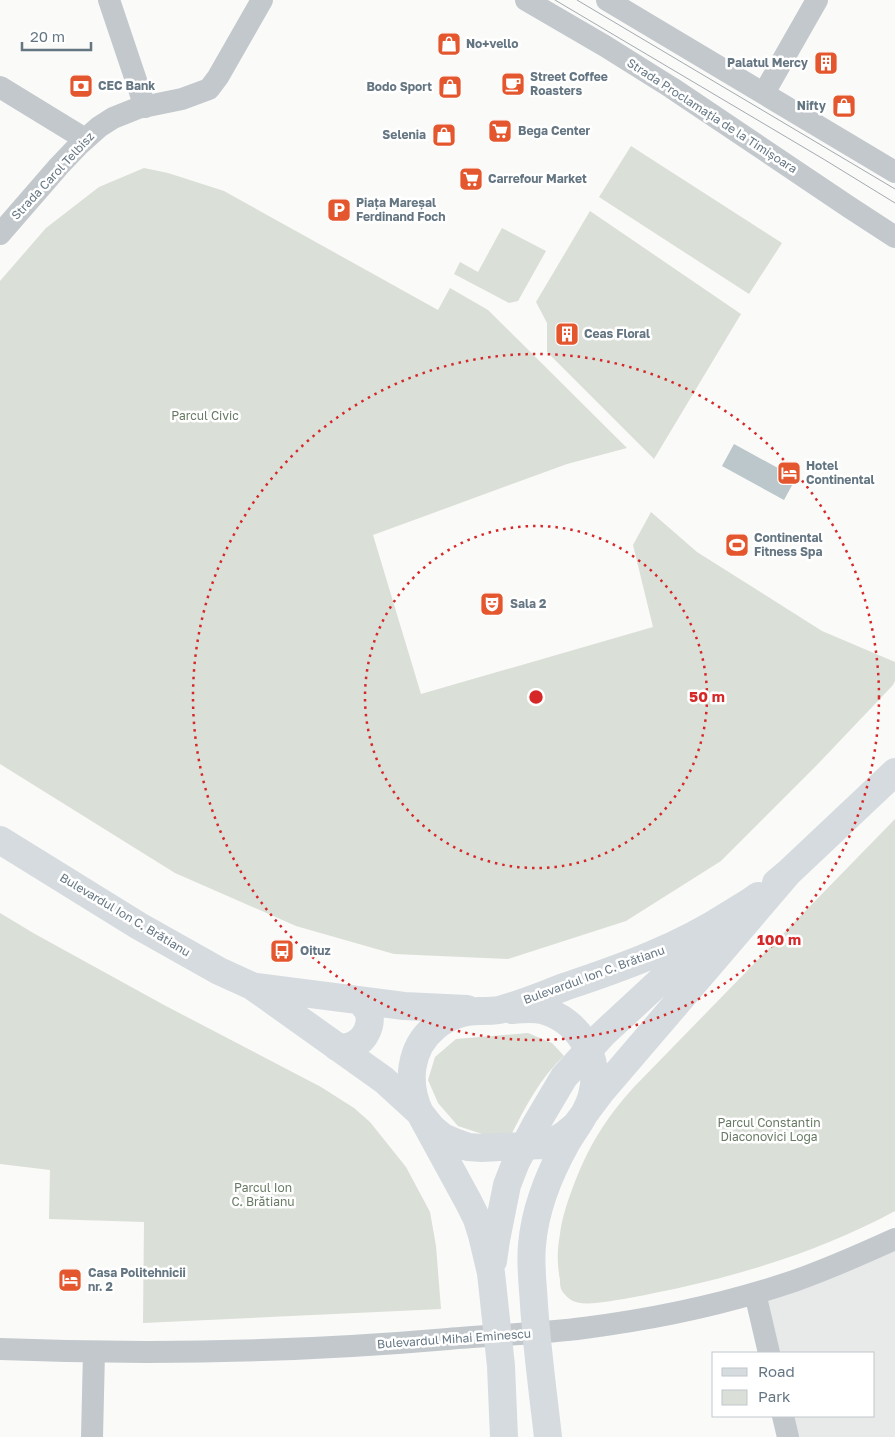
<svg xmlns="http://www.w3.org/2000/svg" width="895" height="1437" viewBox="0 0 895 1437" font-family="'Golos Text',sans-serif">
<rect width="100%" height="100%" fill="#fafaf8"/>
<path fill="#e8e9e9" d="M 895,1239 L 895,1437 L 788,1437 L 783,1416 L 874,1416 L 874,1353 L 769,1353 L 755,1293 Z"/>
<path fill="#dadfd7" d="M 631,146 L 782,243 L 749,294 L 599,197 Z
M 144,168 L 168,173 L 224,191 L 438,310 L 450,288 L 488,310 L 627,448 L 567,464 L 373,535 L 421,694 L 653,627 L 633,545 L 651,512 L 697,552 L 822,631 L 895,662 L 895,681 L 893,685 L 816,766 L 721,861 L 626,921 L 508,959 L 394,954 L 296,926 L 175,873 L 0,764 L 0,281 L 46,228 L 99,187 Z
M 590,211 L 741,314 L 654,459 L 547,352 L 547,323 L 536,302 Z
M 502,228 L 546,251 L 518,301 L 509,303 L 454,274 L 460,262 L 478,272 Z
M 895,819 L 895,1211 C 812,1256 721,1281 629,1298 C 616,1300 584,1307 573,1301 C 570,1300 563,1293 562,1291 C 560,1288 560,1283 560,1280 C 557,1264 557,1250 560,1234 C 562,1218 567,1203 573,1187 C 588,1147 605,1119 634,1087 Z
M 0,913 L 35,934 L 164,1005 L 321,1087 L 354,1108 L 370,1122 L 406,1167 L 430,1212 L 436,1246 L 441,1309 L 143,1323 L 144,1222 L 49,1219 L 50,1170 L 0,1164 Z
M 528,1033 L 552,1043 L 564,1056 C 540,1078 526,1106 511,1135 L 488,1136 L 458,1126 L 438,1103 L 428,1080 L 435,1057 L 456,1039 Z"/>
<path fill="#bbc7cb" d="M 734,444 L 796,478 L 784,500 L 722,466 Z"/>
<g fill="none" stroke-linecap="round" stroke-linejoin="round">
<path stroke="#c3c8cc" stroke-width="22" d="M 109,0 L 145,107
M 526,0 L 605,46 L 672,88 L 849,207 L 895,237
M 607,0 L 895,172
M 0,87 L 85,139
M 764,93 L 817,0
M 0,234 L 59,166 L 80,144 L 99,127 L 113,118 L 138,108 L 182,99 L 209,89 L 218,77 L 262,0
M 755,1293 L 769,1353
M 0,1349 C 149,1355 299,1352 448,1339 C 493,1335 539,1334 584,1328 C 655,1319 726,1304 794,1281 C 828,1269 862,1254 895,1239
M 783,1416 L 788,1437
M 92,1437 L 94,1352"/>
<path stroke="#d6dbdf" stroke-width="28" d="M 0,840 L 139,926 L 219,971 L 252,986 L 384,1080 L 420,1113 L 432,1128 L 443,1137 L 457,1143 L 468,1147 L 482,1148 L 542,1145 L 551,1143 L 564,1135 L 576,1125 L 600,1093 L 789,872
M 776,883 L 789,872 L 895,772
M 256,987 L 404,1006 L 467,1009
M 512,1010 C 522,1009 533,1008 542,1010 C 579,1020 602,1059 592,1095 C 588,1112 576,1127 567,1142 C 549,1174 535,1208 532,1245 C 530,1265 533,1285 534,1305 C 537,1349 543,1393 548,1437
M 337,1047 C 343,1047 348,1048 353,1045 C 366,1040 373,1023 368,1011 C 366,1007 362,1004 360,1001
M 493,1261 L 496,1240 L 507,1185 L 516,1162 L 535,1126 L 564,1077 L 603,1034 L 685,958 L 706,941
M 504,1437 L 501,1366 L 491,1273 L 482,1235 L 477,1219 L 468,1201 L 420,1113 C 406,1084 409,1048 435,1027 C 449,1015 463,1011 480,1011 C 486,1011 493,1011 499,1010 C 522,1004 545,994 567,986 C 624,967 679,947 730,914 C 739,908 749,903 758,896"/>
<path stroke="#a2aab0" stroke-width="1" d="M 555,0 L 825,160 L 895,203
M 577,0 L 895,189"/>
</g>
<g fill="none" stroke="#d62828" stroke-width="2.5" stroke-dasharray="2.5 5">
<circle cx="536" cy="697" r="171"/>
<circle cx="536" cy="697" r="343"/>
</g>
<defs>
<g id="shop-square" transform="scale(1.25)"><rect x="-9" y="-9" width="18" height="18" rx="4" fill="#e4572e" stroke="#fff"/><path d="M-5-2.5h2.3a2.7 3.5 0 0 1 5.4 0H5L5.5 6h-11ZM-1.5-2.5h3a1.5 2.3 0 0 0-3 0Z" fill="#fff"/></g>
<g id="building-square" transform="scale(1.25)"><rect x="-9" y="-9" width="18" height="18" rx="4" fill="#e4572e" stroke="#fff"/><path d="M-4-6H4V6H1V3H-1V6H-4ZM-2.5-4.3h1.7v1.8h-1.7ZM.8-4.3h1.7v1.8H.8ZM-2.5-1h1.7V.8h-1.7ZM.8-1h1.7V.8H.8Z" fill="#fff"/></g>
<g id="cafe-square" transform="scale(1.25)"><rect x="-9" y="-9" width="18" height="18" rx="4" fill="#e4572e" stroke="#fff"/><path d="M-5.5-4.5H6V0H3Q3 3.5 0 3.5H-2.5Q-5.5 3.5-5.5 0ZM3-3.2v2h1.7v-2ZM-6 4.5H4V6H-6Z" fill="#fff"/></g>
<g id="bank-square" transform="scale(1.25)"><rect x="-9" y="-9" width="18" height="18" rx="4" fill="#e4572e" stroke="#fff"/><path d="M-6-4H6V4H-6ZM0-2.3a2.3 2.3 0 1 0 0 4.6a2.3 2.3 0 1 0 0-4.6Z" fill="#fff"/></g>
<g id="supermarket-square" transform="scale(1.25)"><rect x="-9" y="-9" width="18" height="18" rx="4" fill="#e4572e" stroke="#fff"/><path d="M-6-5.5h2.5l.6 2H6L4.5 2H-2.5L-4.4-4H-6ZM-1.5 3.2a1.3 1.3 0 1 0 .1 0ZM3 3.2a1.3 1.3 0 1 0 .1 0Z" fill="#fff"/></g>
<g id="parking-square" transform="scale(1.25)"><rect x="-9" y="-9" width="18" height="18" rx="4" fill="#e4572e" stroke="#fff"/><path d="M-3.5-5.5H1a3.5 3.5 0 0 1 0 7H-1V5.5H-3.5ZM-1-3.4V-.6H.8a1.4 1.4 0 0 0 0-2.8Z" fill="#fff"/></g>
<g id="hotel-square" transform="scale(1.25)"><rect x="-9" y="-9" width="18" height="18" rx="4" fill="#e4572e" stroke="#fff"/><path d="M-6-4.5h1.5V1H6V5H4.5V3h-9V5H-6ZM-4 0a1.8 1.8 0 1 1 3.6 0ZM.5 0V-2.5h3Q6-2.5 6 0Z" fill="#fff"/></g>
<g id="stadium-square" transform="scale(1.25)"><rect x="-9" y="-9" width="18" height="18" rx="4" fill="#e4572e" stroke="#fff"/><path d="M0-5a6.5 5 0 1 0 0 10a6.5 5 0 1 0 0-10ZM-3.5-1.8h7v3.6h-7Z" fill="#fff"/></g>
<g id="theatre-square" transform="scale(1.25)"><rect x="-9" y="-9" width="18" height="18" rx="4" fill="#e4572e" stroke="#fff"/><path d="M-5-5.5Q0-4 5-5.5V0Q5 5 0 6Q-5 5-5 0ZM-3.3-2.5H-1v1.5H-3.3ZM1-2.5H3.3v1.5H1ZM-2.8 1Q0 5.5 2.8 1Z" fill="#fff"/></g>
<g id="bus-square" transform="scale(1.25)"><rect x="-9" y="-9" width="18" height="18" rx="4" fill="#e4572e" stroke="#fff"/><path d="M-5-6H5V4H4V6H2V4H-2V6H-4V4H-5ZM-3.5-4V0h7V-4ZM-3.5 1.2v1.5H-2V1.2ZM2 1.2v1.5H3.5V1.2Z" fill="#fff"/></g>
</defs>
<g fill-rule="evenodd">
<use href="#shop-square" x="449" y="44"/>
<use href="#building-square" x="826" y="63"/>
<use href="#cafe-square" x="513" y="84"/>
<use href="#bank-square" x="81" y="86"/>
<use href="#shop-square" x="450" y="87"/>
<use href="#shop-square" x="844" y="106"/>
<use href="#supermarket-square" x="500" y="131"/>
<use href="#shop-square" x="444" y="135"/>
<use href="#supermarket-square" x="471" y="179"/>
<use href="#parking-square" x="339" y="210"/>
<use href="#building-square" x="567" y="334"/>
<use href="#hotel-square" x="789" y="473"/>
<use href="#stadium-square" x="737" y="545"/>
<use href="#theatre-square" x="492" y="604"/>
<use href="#bus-square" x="282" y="951"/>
<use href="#hotel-square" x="70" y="1280"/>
</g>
<g text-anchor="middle" stroke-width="5" stroke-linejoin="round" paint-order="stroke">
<g font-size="12" font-weight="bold" fill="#657683" stroke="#fff" text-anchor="start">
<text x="466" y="48">No+vello</text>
<text x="808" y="67" text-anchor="end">Palatul Mercy</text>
<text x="530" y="81">Street Coffee<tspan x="530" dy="14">Roasters</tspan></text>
<text x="98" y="90">CEC Bank</text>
<text x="432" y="91" text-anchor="end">Bodo Sport</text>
<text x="826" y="110" text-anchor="end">Nifty</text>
<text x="518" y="135">Bega Center</text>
<text x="426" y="139" text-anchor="end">Selenia</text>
<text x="488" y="183">Carrefour Market</text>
<text x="356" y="207">Piața Mareșal<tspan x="356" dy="14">Ferdinand Foch</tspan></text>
<text x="584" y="338">Ceas Floral</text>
<text x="806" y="470">Hotel<tspan x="806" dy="14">Continental</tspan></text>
<text x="754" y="542">Continental<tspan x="754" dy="14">Fitness Spa</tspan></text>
<text x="510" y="608">Sala 2</text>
<text x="300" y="955">Oituz</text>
<text x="88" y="1277">Casa Politehnicii<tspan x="88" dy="14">nr. 2</tspan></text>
</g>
<g font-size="12" fill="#657683" stroke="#fff">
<text transform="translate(712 116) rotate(33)" y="4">Strada Proclamația de la Timișoara</text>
<text transform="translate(53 176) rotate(-47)" y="4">Strada Carol Telbisz</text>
<text transform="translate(125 915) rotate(31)" y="4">Bulevardul Ion C. Brătianu</text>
<text transform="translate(594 975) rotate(-20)" y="4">Bulevardul Ion C. Brătianu</text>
<text transform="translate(454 1339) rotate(-4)" y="4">Bulevardul Mihai Eminescu</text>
</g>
<g font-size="12" fill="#687a64" stroke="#fff">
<text x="205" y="420">Parcul Civic</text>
<text x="769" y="1127">Parcul Constantin<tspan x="769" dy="14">Diaconovici Loga</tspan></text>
<text x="263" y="1192">Parcul Ion<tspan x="263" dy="14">C. Brătianu</tspan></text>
</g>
</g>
<circle cx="536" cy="697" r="8" fill="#d62828" stroke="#fff" stroke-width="2.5"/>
<g font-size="15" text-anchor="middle" font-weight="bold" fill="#d62828" stroke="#fff" stroke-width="5" stroke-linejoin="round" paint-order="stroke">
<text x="707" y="702">50 m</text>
<text x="779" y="945">100 m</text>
</g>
<rect x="712" y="1352" width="162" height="65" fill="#ffffff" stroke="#c1c8cd"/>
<rect x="722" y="1368" width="25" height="8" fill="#d6dbdf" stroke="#c1c8cd"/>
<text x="758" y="1377" font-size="15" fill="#657683">Road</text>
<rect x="722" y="1390" width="25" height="15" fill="#dadfd7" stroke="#c1c8cd"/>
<text x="758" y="1402" font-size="15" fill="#657683">Park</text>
<path d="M22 42v8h69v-8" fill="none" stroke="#657683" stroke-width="2.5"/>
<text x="30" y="42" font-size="15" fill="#657683" stroke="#ffffff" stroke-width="4" paint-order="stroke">20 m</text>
</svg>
